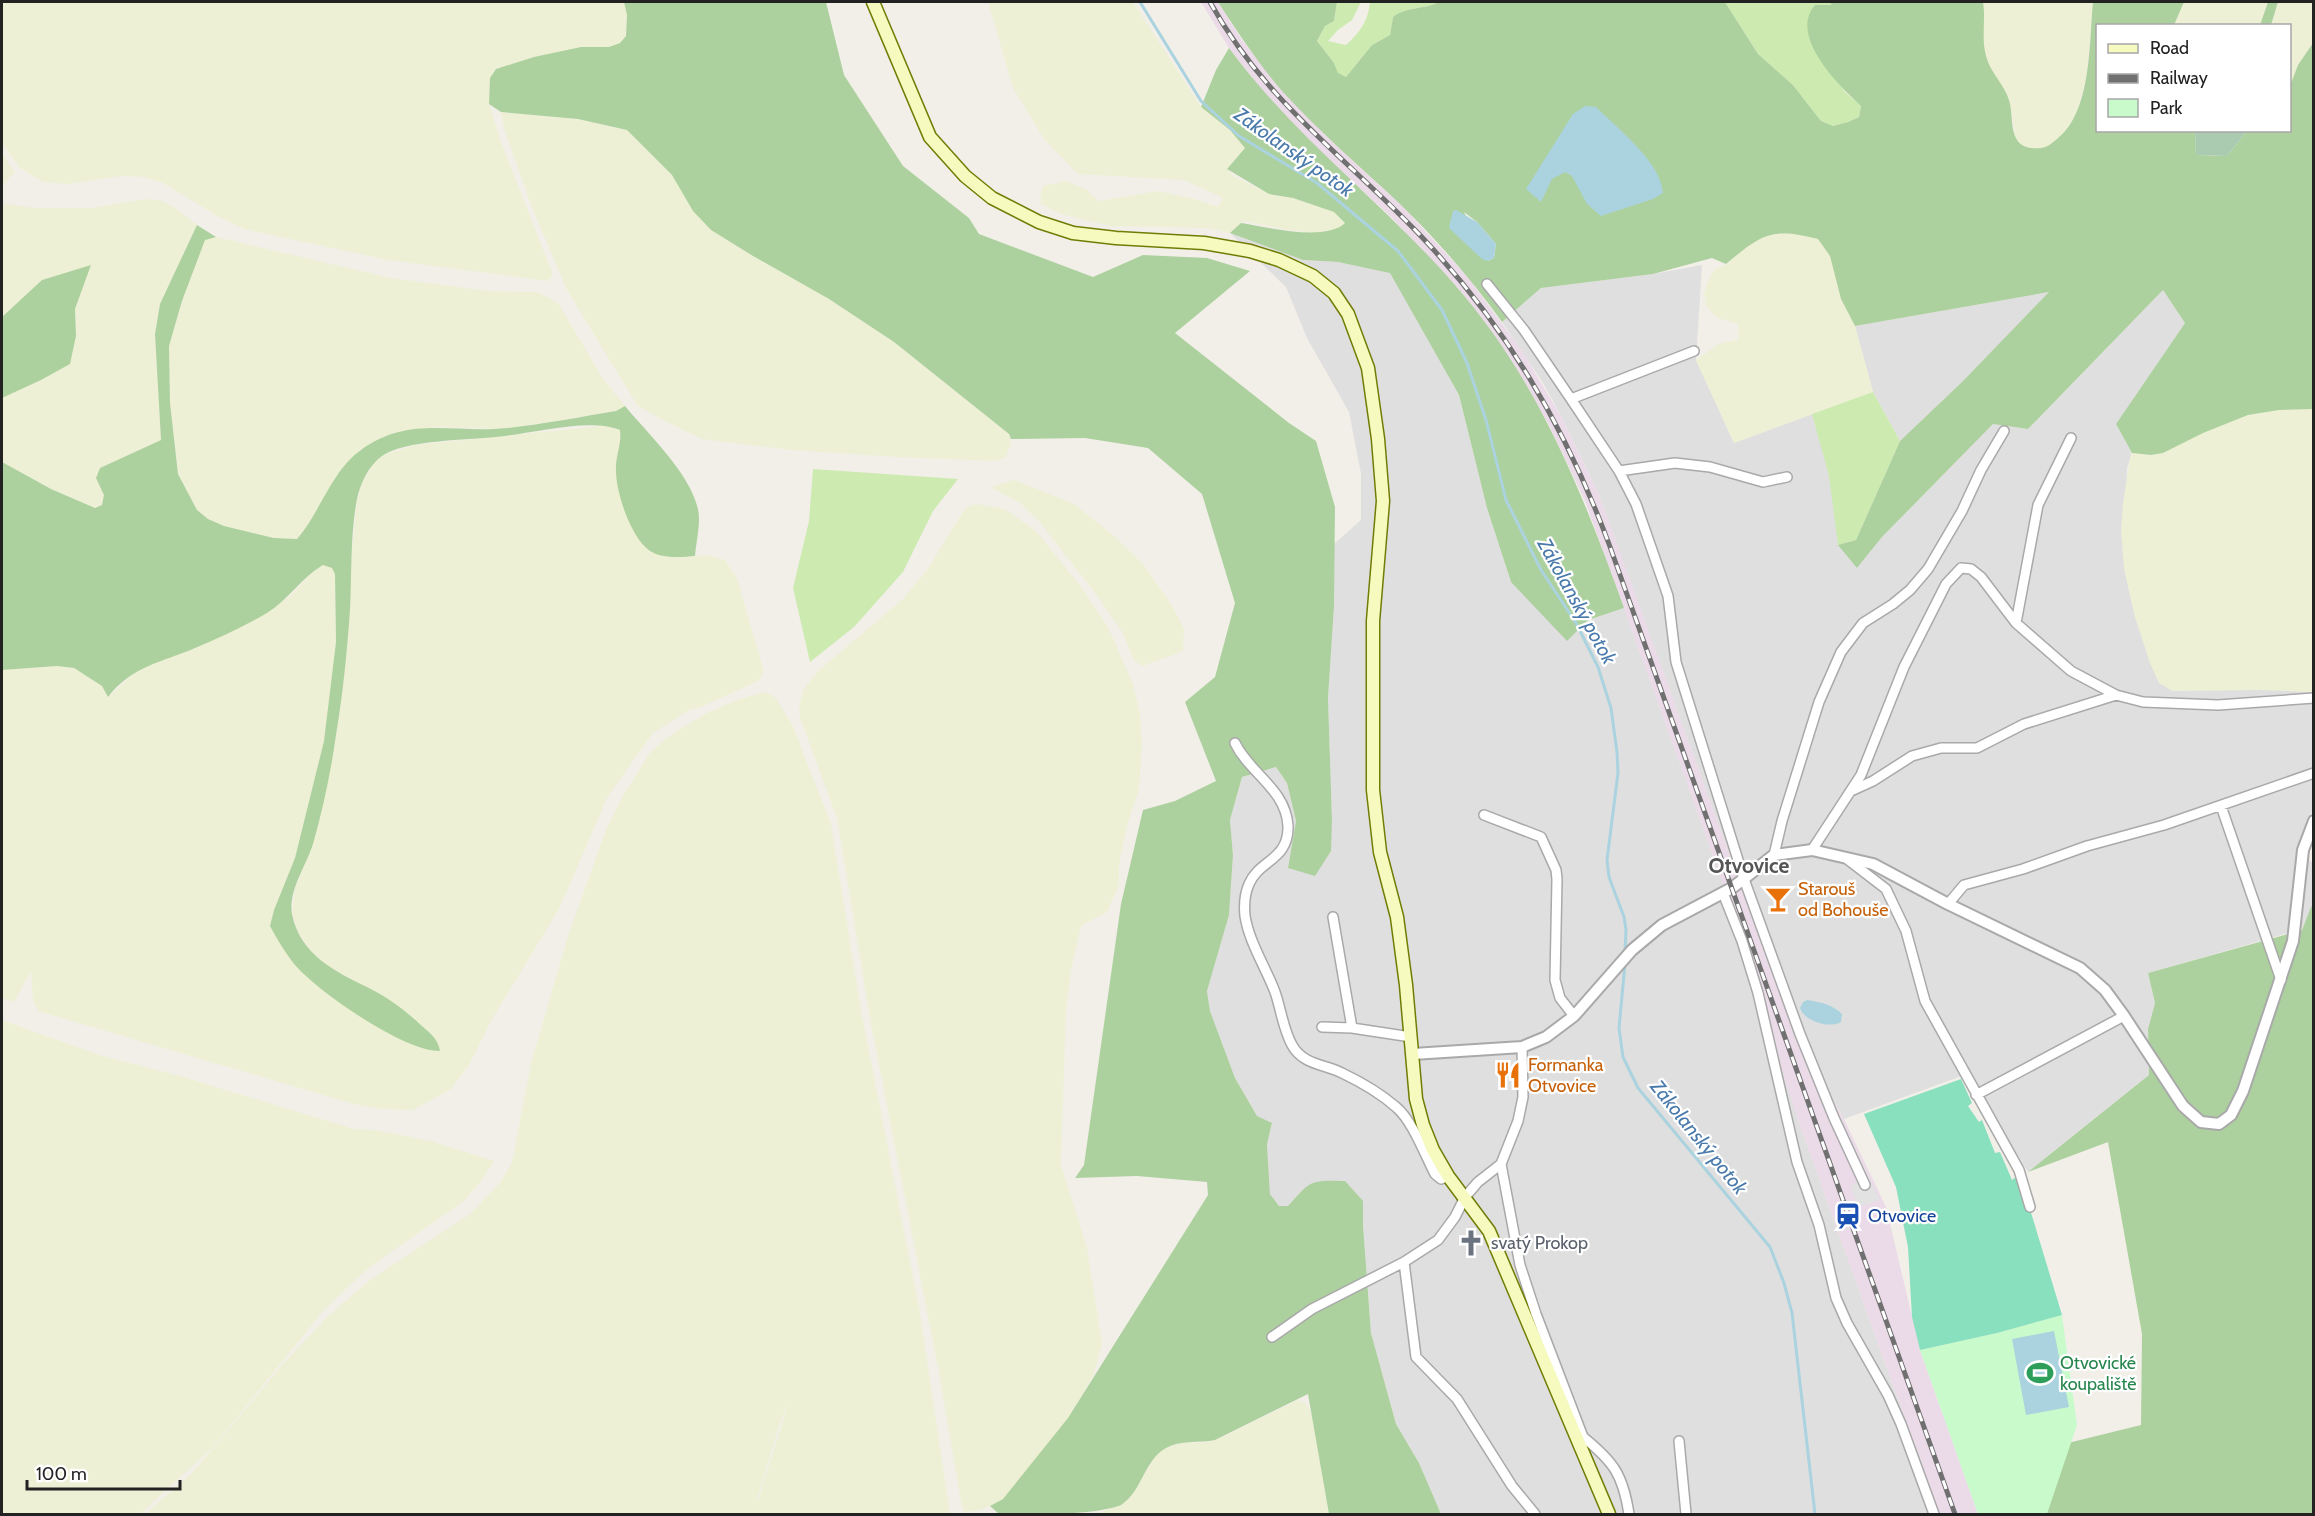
<svg xmlns="http://www.w3.org/2000/svg" width="2315" height="1516" viewBox="0 0 2315 1516" font-family="Cabin,sans-serif">
<rect width="100%" height="100%" fill="#f2efe9"/>
<path fill="#e0dfdf" d="M 1230,233 L 1303,260 L 1338,262 L 1390,272 L 1459,395 L 1487,508 L 1511,582 L 1588,620 L 1624,608 L 1728,897 L 1801,1128 L 1939,1514 L 1441,1514 L 1419,1463 L 1396,1424 L 1371,1333 L 1363,1225 L 1363,1201 L 1303,1189 L 1288,1206 L 1279,1206 L 1270,1194 L 1267,1144 L 1272,1124 L 1257,1116 L 1235,1078 L 1210,1011 L 1207,991 L 1229,915 L 1233,855 L 1230,820 L 1242,777 L 1276,767 L 1287,783 L 1296,821 L 1288,868 L 1330,851 L 1332,820 L 1328,698 L 1334,607 L 1334,544 L 1361,520 L 1361,474 L 1349,412 L 1307,338 L 1286,287 Z
M 1702,265 L 1696,360 L 1734,443 L 1812,414 L 1857,568 L 1882,537 L 1993,424 L 2028,429 L 2163,290 L 2185,323 L 2116,424 L 2132,453 L 2127,468 L 2124,568 L 2135,617 L 2159,683 L 2313,692 L 2313,807 L 2297,850 L 2313,863 L 2314,906 L 2311,908 L 2302,929 L 2148,973 L 2155,1003 L 2148,1029 L 2149,1075 L 2028,1172 L 1967,1074 L 1844,1119 L 1792,1028 L 1599,495 L 1562,418 L 1543,383 L 1502,322 L 1541,288 L 1653,274 Z
M 2050,292 L 1963,381 L 1900,441 L 1873,392 L 1855,326 Z"/>
<path fill="#ebdbe8" d="M 1201,2 L 1218,2 L 1242,40 L 1282,90 L 1325,135 L 1403,207 L 1467,276 L 1522,351 L 1562,418 L 1599,495 L 1616,541 L 1792,1028 L 1844,1119 L 1886,1207 L 1920,1350 L 1978,1514 L 1939,1514 L 1801,1128 L 1740,943 L 1728,897 L 1585,501 L 1549,425 L 1509,359 L 1456,286 L 1392,218 L 1314,146 L 1270,100 L 1229,48 Z"/>
<path fill="#eef0d5" fill-rule="evenodd" d="M 2,2 L 624,2 L 627,15 L 626,36 L 620,43 L 609,47 L 580,47 L 512,64 L 496,69 L 490,78 L 489,104 L 501,142 L 553,275 L 547,281 L 388,260 L 244,229 L 219,217 L 163,183 L 143,177 L 122,176 L 68,184 L 44,182 L 29,174 L 19,167 L 2,143 Z
M 988,2 L 1133,2 L 1201,107 L 1230,130 L 1245,148 L 1227,169 L 1232,175 L 1269,194 L 1293,198 L 1334,212 L 1345,223 L 1338,229 L 1316,233 L 1289,230 L 1244,221 L 1230,233 L 1206,228 L 1110,226 L 1061,214 L 1041,204 L 1040,197 L 1043,186 L 1067,181 L 1087,190 L 1099,201 L 1158,191 L 1195,199 L 1218,207 L 1223,198 L 1184,180 L 1078,174 L 1044,139 L 1013,88 Z
M 1983,2 L 2093,2 L 2087,74 L 2077,113 L 2065,133 L 2047,147 L 2034,149 L 2021,145 L 2015,138 L 2010,102 L 2006,92 L 1995,78 L 1986,57 L 1982,32 Z
M 2184,2 L 2268,2 L 2260,25 L 2174,26 Z
M 2278,2 L 2313,2 L 2313,43 L 2298,65 L 2290,86 L 2290,26 L 2271,26 Z
M 501,112 L 578,119 L 627,130 L 672,175 L 711,230 L 753,256 L 829,299 L 894,342 L 1009,434 L 1011,443 L 1006,457 L 996,461 L 897,457 L 791,450 L 702,439 L 661,419 L 637,405 L 567,290 L 532,208 L 504,128 Z
M 2,154 L 15,172 L 2,186 Z
M 145,199 L 160,200 L 174,207 L 197,225 L 160,304 L 155,334 L 161,440 L 100,468 L 96,478 L 104,495 L 102,505 L 95,508 L 51,489 L 2,462 L 2,398 L 41,380 L 76,336 L 75,309 L 91,266 L 42,280 L 2,317 L 2,203 L 34,208 L 91,208 Z
M 1791,233 L 1819,239 L 1831,256 L 1841,299 L 1855,326 L 1873,392 L 1734,443 L 1696,360 L 1719,344 L 1739,339 L 1738,324 L 1718,318 L 1706,306 L 1704,293 L 1709,279 L 1715,269 L 1727,264 L 1746,247 L 1762,236 Z
M 216,237 L 391,278 L 488,291 L 537,292 L 558,303 L 602,377 L 625,406 L 617,411 L 505,429 L 440,427 L 394,432 L 297,539 L 274,538 L 224,526 L 208,519 L 197,510 L 178,474 L 170,403 L 169,346 L 182,301 L 205,239 Z
M 2313,409 L 2313,692 L 2260,690 L 2173,691 L 2159,683 L 2150,663 L 2135,617 L 2124,568 L 2121,531 L 2123,503 L 2131,453 L 2151,455 L 2163,453 L 2203,433 L 2248,415 L 2279,410 Z
M 601,426 L 620,429 L 620,447 L 616,469 L 684,557 L 707,555 L 725,560 L 737,578 L 764,672 L 758,681 L 701,707 L 689,710 L 653,733 L 608,796 L 560,907 L 491,1021 L 469,1065 L 451,1089 L 413,1110 L 381,1109 L 354,1104 L 38,1011 L 33,1000 L 31,971 L 14,1002 L 2,998 L 2,670 L 57,666 L 74,668 L 103,686 L 108,697 L 137,670 L 195,648 L 267,612 L 290,596 L 312,572 L 324,565 L 332,568 L 335,574 L 336,642 L 330,699 L 324,741 L 295,858 L 274,910 L 270,926 L 296,966 L 404,1009 L 327,966 L 312,953 L 297,930 L 292,912 L 295,889 L 312,845 L 336,735 L 350,608 L 349,581 L 357,499 L 363,481 L 374,463 L 383,455 L 415,445 Z
M 1014,480 L 1074,504 L 1113,535 L 1143,564 L 1171,604 L 1184,629 L 1183,651 L 1143,666 L 1134,661 L 1123,633 L 1096,594 L 1038,520 L 1020,503 L 992,488 L 993,486 Z
M 978,504 L 1005,509 L 1036,531 L 1082,588 L 1108,627 L 1133,684 L 1140,714 L 1142,745 L 1139,790 L 1127,825 L 1119,866 L 1119,885 L 1107,912 L 1081,926 L 1071,970 L 1066,1010 L 1061,1165 L 1087,1248 L 1102,1343 L 1094,1374 L 1065,1424 L 1047,1449 L 1003,1500 L 981,1510 L 965,1512 L 962,1508 L 939,1373 L 869,1013 L 837,818 L 800,718 L 799,708 L 803,690 L 817,672 L 903,599 L 927,570 L 959,518 L 967,507 Z
M 765,692 L 775,697 L 792,724 L 831,824 L 861,1010 L 920,1313 L 950,1514 L 145,1514 L 193,1472 L 283,1364 L 327,1317 L 370,1280 L 470,1214 L 499,1184 L 512,1163 L 531,1063 L 569,933 L 606,830 L 624,794 L 649,754 L 666,738 L 705,714 L 737,700 ZM 788,1405 L 758,1500 L 757,1500 L 781,1419 Z
M 2,1020 L 99,1055 L 180,1076 L 354,1129 L 375,1130 L 431,1141 L 494,1161 L 482,1180 L 464,1201 L 367,1269 L 324,1310 L 213,1447 L 140,1514 L 2,1514 Z
M 1299,1400 L 1307,1405 L 1313,1418 L 1329,1514 L 1097,1514 L 1122,1504 L 1131,1497 L 1156,1455 L 1166,1448 L 1182,1443 L 1200,1443 L 1218,1439 Z"/>
<path fill="#cdebb0" d="M 1337,2 L 1361,2 L 1352,20 L 1338,30 L 1328,41 L 1346,45 C 1361,31 1368,21 1370,2 L 1439,2 C 1424,10 1407,6 1393,17 L 1390,35 L 1372,45 L 1346,77 L 1338,74 L 1334,63 L 1317,41 L 1325,26 L 1334,21 Z
M 1725,2 L 1829,2 L 1832,5 L 1815,5 L 1844,91 L 1861,106 L 1859,117 L 1848,122 L 1833,126 L 1821,121 L 1793,85 L 1758,54 Z
M 1873,392 L 1900,441 L 1856,540 L 1838,545 L 1829,476 L 1812,414 Z
M 813,469 L 958,479 L 933,511 L 903,572 L 854,627 L 810,662 L 793,588 L 809,521 Z"/>
<path fill="#add19e" fill-rule="evenodd" d="M 624,2 L 826,2 L 844,75 L 903,166 L 969,218 L 979,234 L 1093,277 L 1143,255 L 1207,258 L 1250,271 L 1175,333 L 1289,423 L 1316,441 L 1335,507 L 1334,607 L 1328,698 L 1332,820 L 1331,851 L 1315,876 L 1288,868 L 1296,821 L 1287,783 L 1276,767 L 1242,777 L 1230,820 L 1233,855 L 1229,915 L 1207,991 L 1210,1011 L 1235,1078 L 1257,1116 L 1272,1123 L 1267,1144 L 1270,1194 L 1279,1206 L 1288,1206 C 1311,1180 1310,1180 1345,1181 L 1363,1201 L 1363,1225 L 1371,1333 L 1396,1424 L 1419,1463 L 1441,1514 L 1329,1514 L 1308,1394 L 1215,1440 C 1199,1443 1180,1440 1166,1448 C 1144,1460 1142,1492 1121,1505 C 1093,1516 1032,1514 999,1514 L 990,1506 L 1003,1499 L 1068,1418 L 1208,1195 L 1207,1182 L 1137,1176 L 1075,1178 L 1084,1165 L 1121,904 L 1143,810 L 1175,801 L 1216,781 L 1185,702 L 1215,677 L 1235,603 L 1202,494 L 1148,448 L 1085,438 L 1011,439 L 1009,434 L 894,342 L 829,299 L 753,256 L 711,230 L 693,211 L 672,175 L 627,130 L 578,119 L 501,112 L 489,104 L 490,78 L 496,69 L 534,57 L 581,47 L 609,47 L 620,43 L 626,36 L 627,15 Z
M 1218,2 L 1337,2 L 1334,21 L 1325,26 L 1317,41 L 1334,63 L 1338,73 L 1346,77 L 1372,45 L 1390,35 L 1393,17 C 1407,6 1424,10 1439,2 L 1725,2 L 1758,54 L 1793,85 L 1821,121 L 1833,126 L 1848,122 L 1859,117 L 1861,106 C 1839,86 1788,36 1815,5 L 1832,5 L 1829,2 L 1983,2 C 1986,20 1981,37 1986,56 C 1991,74 2004,84 2009,100 C 2013,112 2010,129 2017,140 C 2022,148 2033,149 2041,148 C 2048,147 2052,143 2057,139 C 2092,112 2089,42 2093,2 L 2184,2 L 2174,25 L 2098,26 L 2098,130 L 2195,131 L 2196,155 L 2227,156 L 2247,131 L 2290,130 L 2290,86 L 2298,65 L 2313,43 L 2313,409 L 2279,410 L 2248,415 L 2203,433 L 2163,453 L 2151,455 L 2132,453 L 2116,424 L 2185,323 L 2163,290 L 2028,429 L 1993,424 L 1882,537 L 1857,568 L 1838,545 L 1856,540 L 1900,441 L 1963,381 L 2049,292 L 1855,326 L 1841,299 L 1830,256 L 1818,239 C 1772,227 1762,234 1726,264 L 1712,258 L 1653,274 L 1541,288 L 1502,322 C 1472,280 1438,241 1401,205 C 1361,167 1319,132 1282,91 C 1258,63 1238,33 1218,2 ZM 1464,212 L 1477,222 L 1496,244 L 1494,258 L 1488,261 Z
M 2268,2 L 2278,2 L 2271,25 L 2260,25 Z
M 1229,48 C 1294,137 1383,202 1455,285 C 1538,380 1582,491 1624,608 L 1588,620 L 1567,641 L 1511,582 L 1487,508 L 1459,395 L 1390,273 L 1338,262 L 1303,260 L 1230,233 L 1241,223 C 1267,227 1325,242 1345,223 L 1334,212 L 1293,198 L 1269,194 L 1227,169 L 1245,148 L 1230,130 L 1201,107 L 1216,70 Z
M 197,225 L 216,237 L 205,240 L 182,301 L 169,346 L 170,403 L 178,474 L 197,510 L 208,519 L 224,526 L 274,538 L 297,539 C 320,513 332,470 361,450 C 409,415 454,434 507,428 C 544,424 580,417 616,411 L 625,406 C 648,434 690,473 698,509 C 701,523 696,542 695,556 C 682,557 662,559 650,551 C 631,538 616,493 616,471 C 615,457 622,444 620,430 C 588,417 531,434 496,437 C 468,440 404,440 382,456 C 369,465 360,484 357,499 C 350,535 352,574 350,610 C 347,652 343,694 336,735 C 331,771 323,809 313,844 C 306,866 288,891 292,914 C 300,955 336,972 369,988 C 389,998 406,1011 422,1026 C 431,1034 438,1039 440,1051 C 405,1052 318,992 295,965 C 286,954 277,939 270,926 L 274,910 L 295,858 L 324,741 L 336,642 L 335,574 L 332,568 L 323,565 C 302,577 288,600 267,613 C 245,626 219,638 195,648 C 161,663 133,665 108,697 L 102,686 L 74,668 L 57,666 L 2,670 L 2,462 L 51,489 L 95,508 L 102,505 L 104,495 L 96,478 L 100,468 L 161,440 L 155,334 L 160,304 Z
M 91,265 L 75,309 L 76,336 L 70,364 L 41,380 L 2,398 L 2,317 L 42,280 Z
M 2313,906 L 2313,1514 L 2038,1514 L 2068,1443 L 2141,1425 L 2142,1334 L 2108,1142 L 2028,1172 L 2149,1075 L 2148,1029 L 2155,1003 L 2148,973 L 2302,930 L 2311,907 Z"/>
<path fill="#aacbaf" d="M 2195,131 L 2195,130 L 2247,131 L 2227,156 L 2196,155 Z"/>
<path fill="#c8facc" d="M 2062,1315 L 2077,1425 L 2047,1514 L 1978,1514 L 1920,1350 L 1997,1333 Z"/>
<path fill="#88e0be" d="M 1961,1079 L 1972,1103 L 1968,1106 L 1979,1122 L 1982,1120 L 1995,1153 L 2000,1152 L 2012,1180 L 2016,1177 L 2026,1196 L 2062,1315 L 1997,1333 L 1920,1350 L 1912,1317 L 1908,1247 L 1896,1187 L 1864,1114 Z"/>
<path fill="#e2e2e2" d="M 1844,1126 L 1880,1200 L 1857,1207 L 1851,1185 L 1860,1182 L 1834,1130 Z"/>
<path fill="#aad3df" d="M 1585,106 L 1596,107 C 1618,129 1661,162 1663,193 L 1653,199 L 1601,216 L 1587,204 L 1572,176 L 1565,172 L 1552,179 L 1541,202 L 1526,189 L 1573,114 Z
M 1456,210 L 1477,222 L 1496,244 L 1494,258 L 1488,261 L 1482,259 L 1451,230 L 1449,227 L 1453,211 Z
M 1807,1000 C 1820,1002 1832,1004 1842,1014 L 1841,1022 C 1829,1029 1804,1021 1800,1008 L 1803,1002 Z
M 2054,1331 L 2069,1407 L 2026,1415 L 2012,1339 Z"/>
<g fill="none" stroke-linecap="round" stroke-linejoin="round">
<path stroke="#aad3df" stroke-width="3" d="M 1140,2 L 1201,101 L 1239,136 L 1317,183 L 1398,251 L 1442,310 L 1467,363 L 1486,420 L 1506,500 L 1541,570 L 1576,623 L 1598,667 L 1611,708 L 1617,752 L 1618,773 L 1607,860 L 1609,877 L 1624,917 L 1626,930 L 1625,951
M 1625,964 L 1619,1028 L 1623,1057 L 1638,1088 L 1770,1247 L 1784,1283 L 1792,1313 L 1815,1514"/>
<g stroke="#a9a9a9" stroke-width="12">
<path id="minor" d="M 1487,284 L 1524,330 L 1571,399 L 1619,471 L 1636,504 L 1668,596 L 1676,662 L 1744,879 L 1800,1034 L 1834,1118 L 1865,1185
M 1571,399 L 1694,351
M 1619,471 L 1675,463 L 1710,467 L 1763,482 L 1787,477
M 2016,623 L 2038,505 L 2071,438
M 1235,743 C 1249,773 1286,789 1288,826 C 1289,860 1259,860 1249,884 C 1245,893 1244,906 1245,916 C 1249,942 1266,968 1275,992 C 1281,1009 1283,1029 1292,1045 C 1303,1065 1324,1064 1342,1073 C 1361,1082 1380,1093 1396,1107 C 1412,1120 1425,1155 1435,1174 L 1441,1179 L 1448,1176
M 1851,791 L 1873,781 L 1912,756 L 1941,748 L 1977,748 L 2024,724 L 2116,695
M 2221,806 L 2281,980
M 1484,815 L 1541,837 L 1556,870 L 1557,879 L 1555,980 L 1560,998 L 1574,1016
M 1812,850 L 1861,775 L 1904,667 L 1946,584 L 1961,568 L 1971,569 L 1981,577 L 2016,623 L 2071,671 L 2116,695 L 2143,702 L 2218,705 L 2314,698
M 1774,855 L 1782,821 L 1819,702 L 1841,652 L 1863,623 L 1893,604 L 1910,590 L 1928,569 L 1962,511 L 1981,470 L 2004,431
M 1847,859 L 1886,889 L 1906,931 L 1925,1001 L 2019,1170 L 2030,1207
M 1723,893 L 1742,941 L 1758,993 L 1797,1162 L 1819,1225 L 1836,1298 L 1847,1323 L 1888,1395 L 1901,1424 L 1934,1514
M 1948,904 L 1964,885 L 2023,869 L 2087,846 L 2164,825 L 2314,773
M 1333,917 L 1352,1028
M 1322,1027 L 1352,1028 L 1411,1037
M 1522,1047 L 1523,1097 L 1518,1121 L 1501,1164 L 1520,1265 L 1536,1314 L 1583,1437 L 1578,1444
M 1976,1095 L 2124,1016
M 1501,1164 L 1478,1182 L 1465,1197 L 1455,1217 L 1438,1240 L 1404,1262 L 1416,1357 L 1457,1399 L 1512,1486 L 1535,1514
M 1272,1337 L 1312,1309 L 1404,1262
M 1583,1437 C 1614,1462 1623,1475 1629,1514
M 1679,1441 L 1686,1514"/>
</g>
<g stroke="#a9a9a9" stroke-width="14">
<path id="tertiary" d="M 1413,1054 L 1522,1047 L 1546,1037 L 1574,1016 L 1632,950 L 1662,925 L 1732,888 L 1774,855 L 1812,850 L 1873,864 L 1948,904 L 2080,968 L 2105,990 L 2124,1016 L 2183,1106 L 2201,1122 L 2219,1124 L 2231,1115 L 2243,1091 L 2293,941 L 2303,850 L 2314,821"/>
</g>
<g stroke="#707d05" stroke-width="15">
<path id="secondary" d="M 873,2 L 930,137 L 965,176 L 992,198 L 1039,222 L 1073,233 L 1116,238 L 1204,243 L 1250,251 L 1279,260 L 1313,276 L 1334,293 L 1348,314 L 1368,368 L 1378,439 L 1383,501 L 1373,621 L 1373,790 L 1380,852 L 1397,917 L 1406,985 L 1416,1099 L 1423,1125 L 1433,1150 L 1448,1176 L 1489,1231 L 1609,1514"/>
</g>
<use href="#minor" stroke="#fff" stroke-width="9"/>
<use href="#tertiary" stroke="#fff" stroke-width="10"/>
<use href="#secondary" stroke="#f7fabf" stroke-width="12"/>
<g stroke="#707070" stroke-width="5">
<path id="rail" d="M 1210,2 C 1264,100 1343,155 1418,233 C 1505,324 1565,426 1609,544 L 1955,1514"/>
</g>
<use href="#rail" stroke="#fff" stroke-width="3" stroke-dasharray="9" stroke-linecap="butt"/>
</g>
<defs>
<g id="bar-bare" transform="scale(2.07)"><path d="M-6-5H6L.8 .8V4.5H3.5V6h-7V4.5H-.8V.8Z" fill="#e8710a" stroke="#fff" stroke-width="2.5" paint-order="stroke"/></g>
<g id="restaurant-bare" transform="scale(2.07)"><path d="M-5-6h1v4h1v-4h1v4h1v-4h1v5L-1.5 .5V6h-2V.5L-5-1ZM5-6V6H3V1.5H1.5Q1.5-4 5-6Z" fill="#e8710a" stroke="#fff" stroke-width="2.5" paint-order="stroke"/></g>
<g id="station-bare" transform="scale(2.07)"><path d="M-3-6H3Q5-6 5-4V2Q5 4 3 4L4.5 6H3L1.5 4h-3L-3 6H-4.5L-3 4Q-5 4-5 2V-4Q-5-6-3-6ZM-3.5-4v3h7v-3ZM-3.5 1v1.5H-2V1ZM2 1v1.5H3.5V1Z" fill="#1a4fb4" stroke="#fff" stroke-width="2.5" paint-order="stroke"/></g>
<g id="church-bare" transform="scale(2.07)"><path d="M-1.2-6h2.4v3.5h3.3v2.4h-3.3V6h-2.4V-.1h-3.3v-2.4h3.3Z" fill="#6b7280" stroke="#fff" stroke-width="2.5" paint-order="stroke"/></g>
<g id="stadium-bare" transform="scale(2.07)"><path d="M0-5a6.5 5 0 1 0 0 10a6.5 5 0 1 0 0-10ZM-3.5-1.8h7v3.6h-7Z" fill="#2e9e5b" stroke="#fff" stroke-width="2.5" paint-order="stroke"/></g>
</defs>
<g fill-rule="evenodd">
<use href="#bar-bare" x="1778" y="899"/>
<use href="#restaurant-bare" x="1508" y="1075"/>
<use href="#station-bare" x="1848" y="1216"/>
<use href="#church-bare" x="1471" y="1243"/>
<use href="#stadium-bare" x="2040" y="1373"/>
</g>
<g text-anchor="middle" stroke-width="4.5" stroke-linejoin="round" paint-order="stroke">
<g font-size="18" fill="#c56008" stroke="#fff" text-anchor="start">
<text x="1798" y="895">Starouš<tspan x="1798" dy="21">od Bohouše</tspan></text>
<text x="1528" y="1071">Formanka<tspan x="1528" dy="21">Otvovice</tspan></text>
</g>
<g font-size="18" fill="#164399" stroke="#fff" text-anchor="start">
<text x="1868" y="1222">Otvovice</text>
</g>
<g font-size="18" fill="#5b616d" stroke="#fff" text-anchor="start">
<text x="1491" y="1249">svatý Prokop</text>
</g>
<g font-size="18" fill="#27864d" stroke="#fff" text-anchor="start">
<text x="2060" y="1369">Otvovické<tspan x="2060" dy="21">koupaliště</tspan></text>
</g>
<g font-size="20" font-style="italic" fill="#4a7aab" stroke="#fff">
<text transform="translate(1294 152) rotate(35)" y="7">Zákolanský potok</text>
<text transform="translate(1577 601) rotate(61)" y="7">Zákolanský potok</text>
<text transform="translate(1699 1137) rotate(51)" y="7">Zákolanský potok</text>
</g>
<g font-size="21" font-weight="bold" fill="#555" stroke="#fff">
<text x="1749" y="873">Otvovice</text>
</g>
</g>
<rect width="2315" height="1516" fill="none" stroke="#222222" stroke-width="6"/>
<rect x="2096" y="24" width="195" height="108" fill="#ffffff" stroke="#a7a7a7" stroke-width="1.5"/>
<rect x="2108" y="44" width="30" height="9" fill="#f7fabf" stroke="#a7a7a7" stroke-width="1.5"/>
<text x="2150" y="54" font-size="18" fill="#222222">Road</text>
<rect x="2108" y="74" width="30" height="9" fill="#707070" stroke="#a7a7a7" stroke-width="1.5"/>
<text x="2150" y="84" font-size="18" fill="#222222">Railway</text>
<rect x="2108" y="99" width="30" height="18" fill="#c8facc" stroke="#a7a7a7" stroke-width="1.5"/>
<text x="2150" y="114" font-size="18" fill="#222222">Park</text>
<path d="M27 1480v9h153v-9" fill="none" stroke="#222222" stroke-width="3"/>
<text x="36" y="1480" font-size="18" fill="#222222" stroke="#ffffff" stroke-width="4.5" paint-order="stroke">100 m</text>
</svg>
